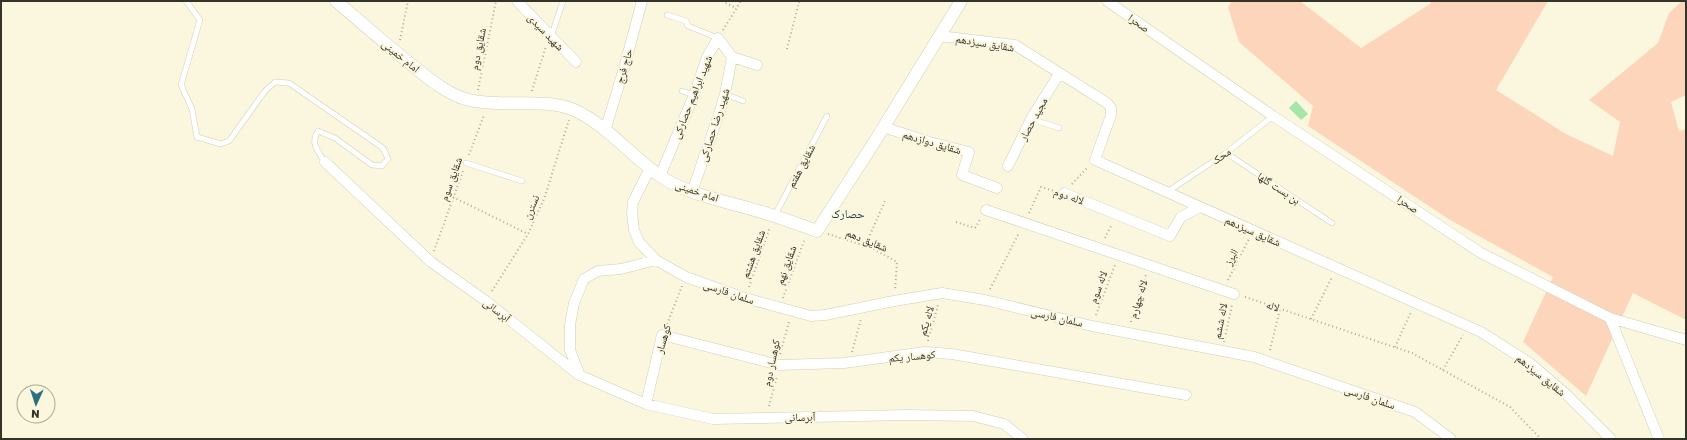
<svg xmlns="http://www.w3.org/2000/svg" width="1687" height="440" viewBox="0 0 1687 440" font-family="'Golos Text','Noto Naskh Arabic',sans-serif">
<rect width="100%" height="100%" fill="#faf7de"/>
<path fill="#fcd5ba" d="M 1232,1 L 1300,1 L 1361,48 L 1430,4 L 1431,1 L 1548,1 L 1496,90 L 1566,134 L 1613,156 L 1620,122 L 1589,100 L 1658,43 L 1669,13 L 1682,1 L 1686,1 L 1686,95 L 1671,102 L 1679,131 L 1686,129 L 1686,320 L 1633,293 L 1586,396 L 1523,342 L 1553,277 L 1450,220 L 1308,126 L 1313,106 L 1239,42 L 1228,7 Z"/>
<path fill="#a6e6a7" d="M 1296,101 L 1308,114 L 1301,120 L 1289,108 Z"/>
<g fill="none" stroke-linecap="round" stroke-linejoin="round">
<g stroke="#d1ceb6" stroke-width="6">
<path id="service" d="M 186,1 L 200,20 L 181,85 L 192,109 L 197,137 L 221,144 L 229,141 L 265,91 L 275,82 L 289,83 L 383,148 L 388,159 L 382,166 L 372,165 L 335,138 L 318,131 C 310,144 318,151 325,162
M 667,15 L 686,21 L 688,26 L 718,38
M 551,37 L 563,1
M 682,91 L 694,95
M 725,94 L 743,101
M 1031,119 L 1059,128
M 1226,153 L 1332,223
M 466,163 L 522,181
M 1167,192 L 1226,153 L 1273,116
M 775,215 L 827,116"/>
</g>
<g stroke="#d1ceb6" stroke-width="11">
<path id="minor" d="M 517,1 L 576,62
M 1107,1 L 1273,116 L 1481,253 L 1610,318 L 1659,439
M 939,36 L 1015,45 L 1107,103 L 1111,108 L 1111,115 L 1095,160 L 1481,332 L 1531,364 L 1566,394 L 1611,439
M 883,127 L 930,142 L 969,152 L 962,175 L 997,188
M 605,131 L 624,68 L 642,1
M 325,162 L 431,262 L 486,301 L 579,375 L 646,404 L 713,419 L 907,415 L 973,416 L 1004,424 L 1023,439
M 1008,166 L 1031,119 L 1059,74
M 650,168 L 633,202 L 632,213 L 634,230 L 639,242 L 656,260 L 670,268 L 686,277 L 745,298 L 811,316 L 825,315 L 894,301 L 942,293 L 985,300 L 1092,326 L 1254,357 L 1415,412 L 1451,439
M 660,176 L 694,95 L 707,57 L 718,38 L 732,57 L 757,65
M 692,192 L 720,111 L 725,94 L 732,57
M 1064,193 L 1170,236 L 1181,217 L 1200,207
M 986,210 L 1234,294
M 1610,318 L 1686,340
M 579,373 L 570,350 L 570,325 L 574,303 L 584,279 L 598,271 L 621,269 L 656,260
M 646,404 L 662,335 L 779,365 L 844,363 L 925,352 L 952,354 L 1186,395"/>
</g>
<g stroke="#d1ceb6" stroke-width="13">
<path id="tertiary" d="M 336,1 C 363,24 389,47 417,69 C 432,81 449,95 469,100 C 501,108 544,97 574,110 C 610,126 634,161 668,181 C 693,195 724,201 751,209 C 774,215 795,223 817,231 L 875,141 L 961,1"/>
</g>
<path stroke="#acaa97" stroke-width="2" stroke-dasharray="1 3" stroke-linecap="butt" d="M 722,1 L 736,8
M 723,30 L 741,1
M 400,40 L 408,1
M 787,49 L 799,2 L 795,1
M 478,90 L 496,1
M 532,91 L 546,46
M 469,155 L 484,115
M 1072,184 L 1087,168
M 453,197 L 528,234
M 1029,213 L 1041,187 L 1054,191
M 956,222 L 975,228 L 981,218
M 828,234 L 872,248 L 897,262 L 895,291
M 1105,238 L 1112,224
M 865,246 L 885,201
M 434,251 L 463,171
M 1228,280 L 1249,239
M 749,287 L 770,227
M 990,289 L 1019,233
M 492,291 L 528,234 L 544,199 L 569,120
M 1245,297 L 1412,353 L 1510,407 L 1541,439
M 783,298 L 805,238
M 1096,315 L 1115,265
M 1311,319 L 1332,277
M 1131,322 L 1146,275
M 667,324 L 682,286
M 928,341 L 938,305
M 1224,342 L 1232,305
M 1395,347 L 1411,312
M 1270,350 L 1280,309
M 852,352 L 861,319
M 780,354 L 789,322
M 1443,370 L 1463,335
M 769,406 L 777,376"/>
<use href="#service" stroke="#fff" stroke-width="5"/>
<use href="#minor" stroke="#fff" stroke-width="10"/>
<use href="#tertiary" stroke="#fff" stroke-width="12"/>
</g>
<g text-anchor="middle" stroke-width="4" stroke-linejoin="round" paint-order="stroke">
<g font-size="11" fill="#34332a" stroke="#faf7de">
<text transform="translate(1139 23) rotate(35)" y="4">صحرا</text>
<text transform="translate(546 32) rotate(46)" y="4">شهید سیدی</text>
<text transform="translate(985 43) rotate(9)" y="4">شقایق سیزدهم</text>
<text transform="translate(478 49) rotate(-79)" y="4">شقایق دوم</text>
<text transform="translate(401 56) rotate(39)" y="4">امام خمینی</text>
<text transform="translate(624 66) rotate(-74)" y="4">حاج فرج</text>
<text transform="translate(692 97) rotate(-68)" y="4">شهید ابراهیم حصارکی</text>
<text transform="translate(1033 119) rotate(-61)" y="4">مجید حصار</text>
<text transform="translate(714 125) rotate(-72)" y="4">شهید رضا حصارکی</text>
<text transform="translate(932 142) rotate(16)" y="4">شقایق دوازدهم</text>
<text transform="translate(1221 156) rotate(-35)" y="4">محک</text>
<text transform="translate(801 166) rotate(-62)" y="4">شقایق هفتم</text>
<text transform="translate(451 179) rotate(-70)" y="4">شقایق سوم</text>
<text transform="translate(1279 188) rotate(33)" y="4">بن بست گلها</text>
<text transform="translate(697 191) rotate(19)" y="4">امام خمینی</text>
<text transform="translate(1069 196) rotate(19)" y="4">لاله دوم</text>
<text transform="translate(1408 204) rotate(34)" y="4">صحرا</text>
<text transform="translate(531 207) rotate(-67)" y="4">نسترن</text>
<text transform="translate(1253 231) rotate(24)" y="4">شقایق سیزدهم</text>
<text transform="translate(867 240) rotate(22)" y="4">شقایق دهم</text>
<text transform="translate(753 254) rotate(-70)" y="4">شقایق هشتم</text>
<text transform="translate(1231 257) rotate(-63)" y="4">البرز</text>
<text transform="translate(786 265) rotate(-70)" y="4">شقایق نهم</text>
<text transform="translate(1098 287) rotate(-70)" y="4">لاله سوم</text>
<text transform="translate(729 292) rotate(19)" y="4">سلمان فارسی</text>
<text transform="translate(1138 299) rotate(-73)" y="4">لاله چهارم</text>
<text transform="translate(1273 306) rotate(18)" y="4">لاله</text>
<text transform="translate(497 310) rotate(38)" y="4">آبرسانی</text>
<text transform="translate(1057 317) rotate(13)" y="4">سلمان فارسی</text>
<text transform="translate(926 321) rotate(-74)" y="4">لاله یکم</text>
<text transform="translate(1220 321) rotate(-79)" y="4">لاله ششم</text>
<text transform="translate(663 339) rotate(-73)" y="4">کوهسار</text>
<text transform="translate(912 356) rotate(-5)" y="4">کوهسار یکم</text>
<text transform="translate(771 363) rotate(-78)" y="4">کوهسار دوم</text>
<text transform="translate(1541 375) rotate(39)" y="4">شقایق سیزدهم</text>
<text transform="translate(1370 397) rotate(19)" y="4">سلمان فارسی</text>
<text transform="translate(800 417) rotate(-1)" y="4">آبرسانی</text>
</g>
<g font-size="12" fill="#17393f" stroke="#faf7de">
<text x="848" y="218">حصارک</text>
</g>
</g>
<rect width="1687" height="440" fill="none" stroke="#34332a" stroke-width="4"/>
<g transform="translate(36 404) rotate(183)"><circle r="19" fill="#faf7de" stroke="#aba996"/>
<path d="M0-3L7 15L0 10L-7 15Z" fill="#2a717d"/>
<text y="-6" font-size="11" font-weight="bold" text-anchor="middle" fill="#34332a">N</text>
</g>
</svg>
